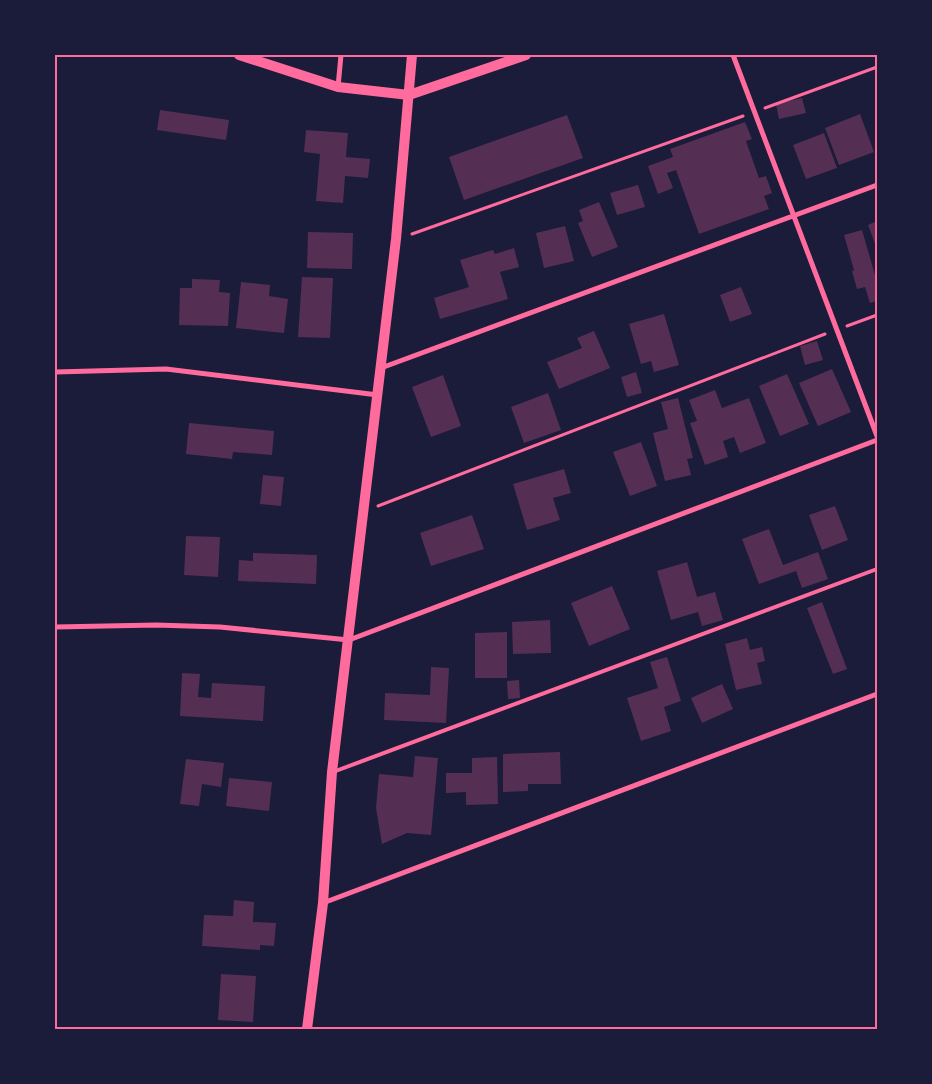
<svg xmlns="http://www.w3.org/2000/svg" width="932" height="1084" viewBox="0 0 932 1084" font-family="'Fira Sans',sans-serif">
<rect width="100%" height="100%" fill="#1b1b3a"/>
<path fill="#542f53" d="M 802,98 L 806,113 L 779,119 L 776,104 Z
M 160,110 L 229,120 L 226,140 L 157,130 Z
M 860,114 L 874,152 L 839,165 L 825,128 Z
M 567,115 L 583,158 L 464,200 L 449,157 Z
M 745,122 L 752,139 L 746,141 L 759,178 L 766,176 L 772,193 L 764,196 L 769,209 L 699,234 L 676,170 L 667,173 L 673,188 L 658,194 L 648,166 L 673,157 L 670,149 Z
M 306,130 L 348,133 L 346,157 L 370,159 L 368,178 L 345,176 L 343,203 L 316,201 L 320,154 L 304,152 Z
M 824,133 L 837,168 L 806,179 L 793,145 Z
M 638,185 L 645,207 L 617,215 L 610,193 Z
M 599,202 L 618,247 L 592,257 L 578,223 L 583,221 L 579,210 Z
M 877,221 L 877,249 L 868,225 Z
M 565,226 L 574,261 L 544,268 L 536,233 Z
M 862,230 L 877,282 L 877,301 L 870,303 L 865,287 L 857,289 L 852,271 L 854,270 L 844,235 Z
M 308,232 L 353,233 L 352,269 L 307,268 Z
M 514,248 L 519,267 L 500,272 L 508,299 L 440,319 L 434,298 L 469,287 L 460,260 L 493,250 L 495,254 Z
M 302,277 L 333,278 L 330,338 L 298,337 Z
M 192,279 L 220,280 L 219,292 L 230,293 L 228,326 L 179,325 L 180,288 L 192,288 Z
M 241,282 L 270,285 L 269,296 L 288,299 L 284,333 L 236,328 Z
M 741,287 L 752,314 L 730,322 L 720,295 Z
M 664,314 L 679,365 L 654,372 L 651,361 L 641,364 L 629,324 Z
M 594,331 L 610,368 L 559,389 L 547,362 L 582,348 L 577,338 Z
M 817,341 L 823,360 L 805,365 L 800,346 Z
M 832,369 L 851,412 L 818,426 L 799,383 Z
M 636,372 L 642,393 L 627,397 L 621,377 Z
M 787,374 L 809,424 L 780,436 L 759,386 Z
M 443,375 L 461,426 L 431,437 L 412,387 Z
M 715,390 L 722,408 L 749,398 L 766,443 L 740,453 L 734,437 L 723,441 L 728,457 L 705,465 L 690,423 L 697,421 L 689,400 Z
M 548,393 L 561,430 L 524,443 L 511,407 Z
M 678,398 L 693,458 L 687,459 L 691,475 L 665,481 L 653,433 L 668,429 L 661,402 Z
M 189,423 L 274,431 L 272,455 L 233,452 L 232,459 L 186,454 Z
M 641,442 L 657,486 L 630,496 L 613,452 Z
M 564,469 L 571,493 L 553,498 L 560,520 L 527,530 L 513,484 Z
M 263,475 L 284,477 L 281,506 L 260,504 Z
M 835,506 L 848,540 L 822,550 L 809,515 Z
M 472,515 L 484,549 L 431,566 L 420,533 Z
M 769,529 L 783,565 L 818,552 L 828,579 L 802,588 L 796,571 L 759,584 L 742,539 Z
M 186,536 L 220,537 L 218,577 L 184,575 Z
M 253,553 L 317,555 L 316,584 L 238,581 L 239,560 L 253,561 Z
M 687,562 L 697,597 L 715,592 L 723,620 L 702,626 L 698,612 L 671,620 L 657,571 Z
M 612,586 L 630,629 L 589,646 L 571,603 Z
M 822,602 L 847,669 L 833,674 L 807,608 Z
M 550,620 L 551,653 L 513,654 L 512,622 Z
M 507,632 L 507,678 L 475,678 L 475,633 Z
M 747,638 L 750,650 L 762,647 L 765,661 L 757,663 L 762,684 L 736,690 L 725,644 Z
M 667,657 L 681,701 L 664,707 L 671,731 L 641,741 L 627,698 L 658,688 L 650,662 Z
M 431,667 L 449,668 L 446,723 L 384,720 L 385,693 L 430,695 Z
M 182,673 L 200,674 L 198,697 L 211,698 L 212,683 L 265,686 L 263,721 L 180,716 Z
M 519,680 L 520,698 L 508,699 L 507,681 Z
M 722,684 L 733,709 L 702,723 L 691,698 Z
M 560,752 L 561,784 L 528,784 L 528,791 L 503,792 L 503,754 Z
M 415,756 L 438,758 L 431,835 L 407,833 L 382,844 L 376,808 L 379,774 L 413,777 Z
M 497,757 L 498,804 L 466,805 L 466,792 L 446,793 L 446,773 L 472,773 L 472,758 Z
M 186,759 L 224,763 L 221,787 L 202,784 L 199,806 L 180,804 Z
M 229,778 L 272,782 L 269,811 L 226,806 Z
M 234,900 L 254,902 L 253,922 L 276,923 L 274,946 L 260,945 L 260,950 L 202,946 L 204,915 L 233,916 Z
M 221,974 L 256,976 L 253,1022 L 218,1020 Z"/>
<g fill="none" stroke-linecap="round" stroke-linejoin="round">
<path stroke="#ff6b9d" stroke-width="3" d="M 765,108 L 877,67
M 412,234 L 743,116
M 847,326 L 877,315
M 378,506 L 825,334"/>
<path stroke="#ff6b9d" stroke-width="4" d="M 333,772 L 877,569"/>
<path stroke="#ff6b9d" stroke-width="5" d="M 733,55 L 877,436
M 338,87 L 341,55
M 381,368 L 877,185
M 55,372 L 166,369 L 378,395
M 55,627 L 156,625 L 220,627 L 349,640 L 877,440
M 323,903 L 877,694"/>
<path stroke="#ff6b9d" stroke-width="10" d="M 239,55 L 338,87 L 409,95 L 526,55
M 307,1029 L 323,903 L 332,772 L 396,239 L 412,55"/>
</g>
<rect width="932" height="1084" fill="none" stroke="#1b1b3a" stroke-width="112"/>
<rect x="56" y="56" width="820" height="972" fill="none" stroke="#ff6b9d" stroke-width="2"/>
</svg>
